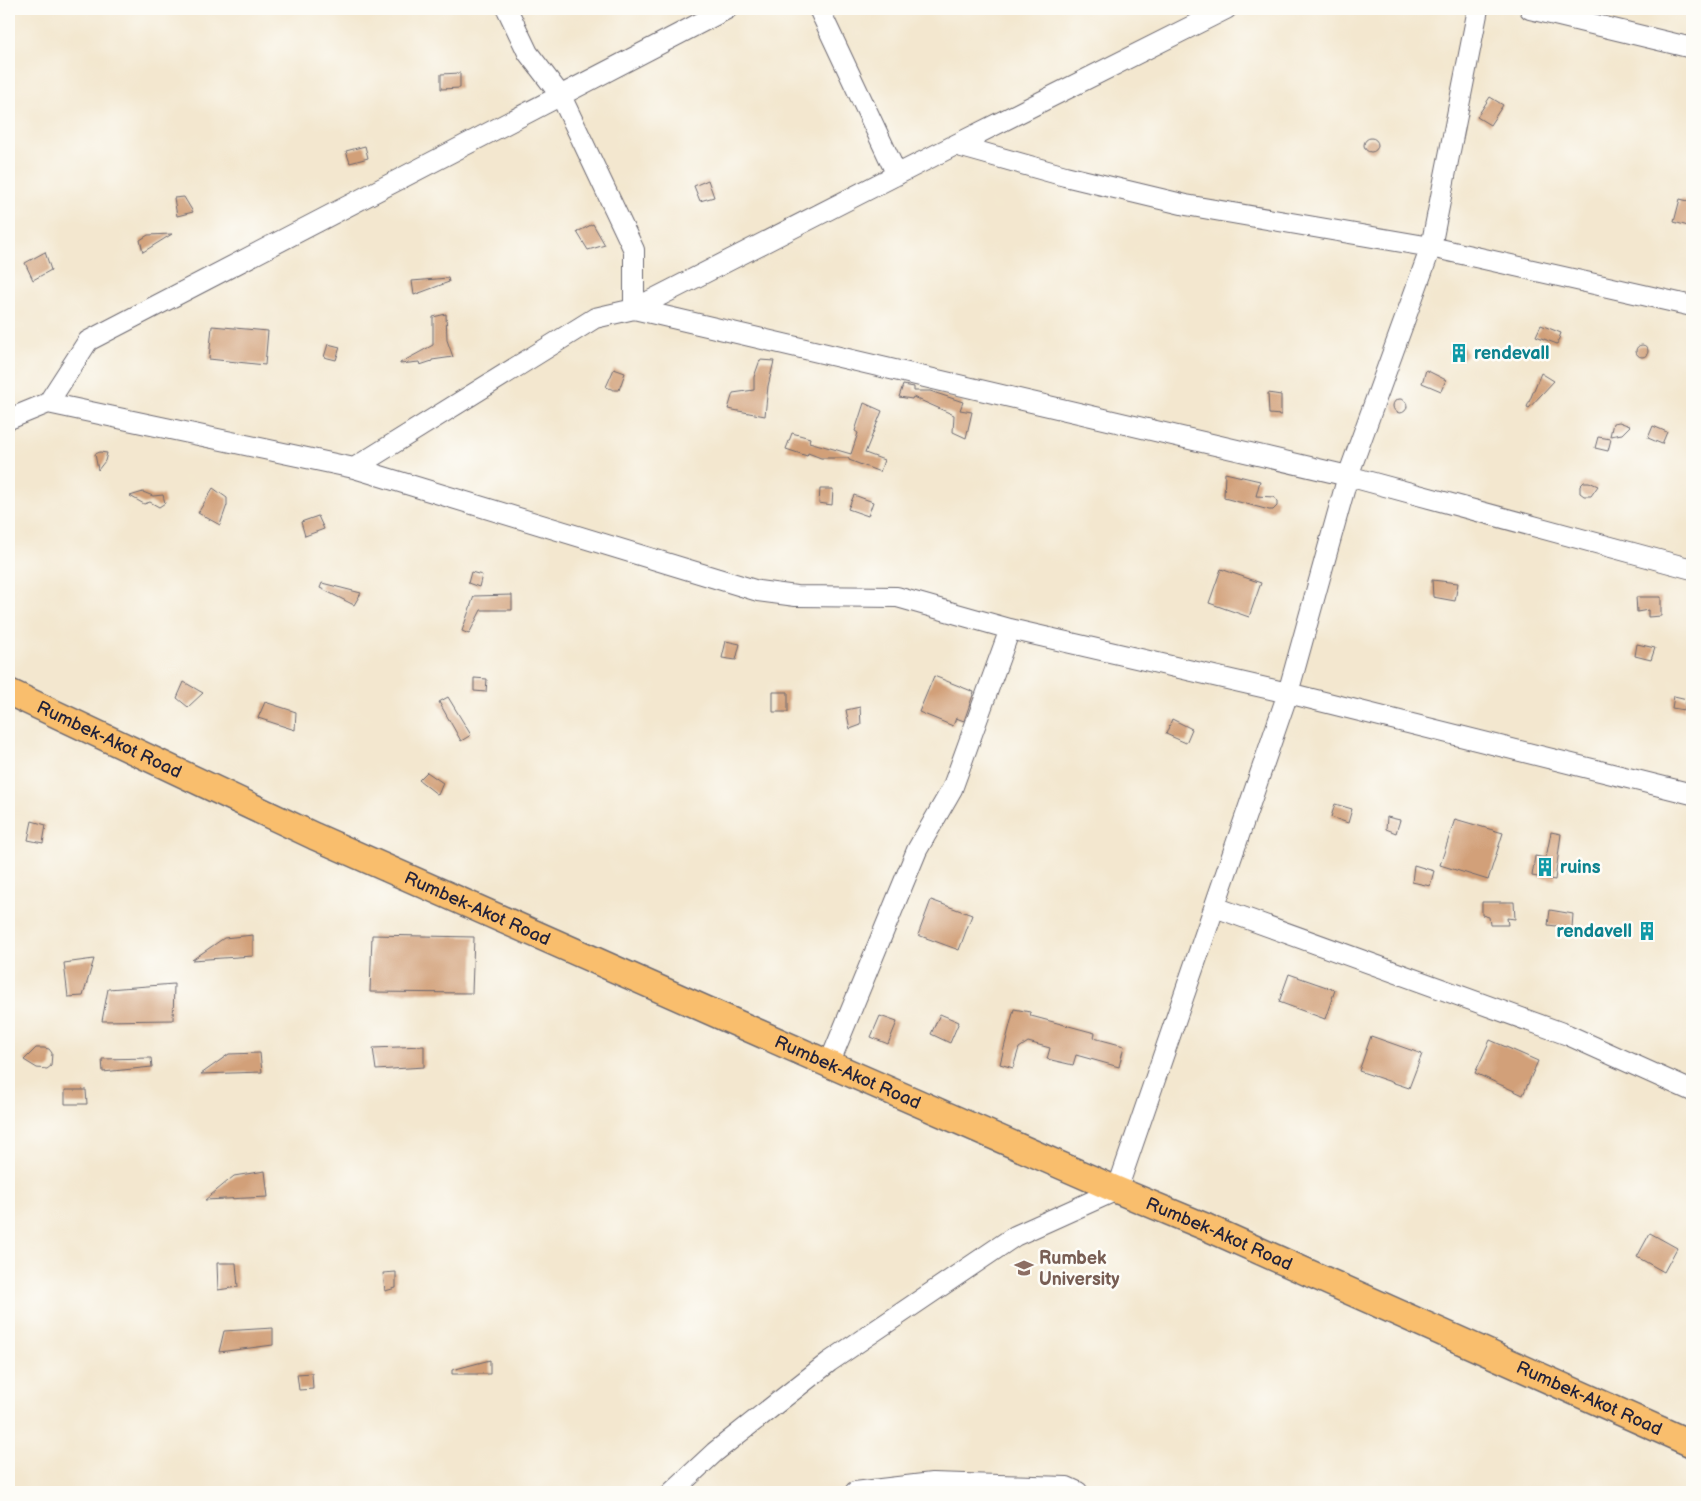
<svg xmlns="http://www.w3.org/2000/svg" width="1701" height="1501" viewBox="0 0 1701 1501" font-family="'Balsamiq Sans',sans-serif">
<rect width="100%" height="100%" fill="#fdfcf7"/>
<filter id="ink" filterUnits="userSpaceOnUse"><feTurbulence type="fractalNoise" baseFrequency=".02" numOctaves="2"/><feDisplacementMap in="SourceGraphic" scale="10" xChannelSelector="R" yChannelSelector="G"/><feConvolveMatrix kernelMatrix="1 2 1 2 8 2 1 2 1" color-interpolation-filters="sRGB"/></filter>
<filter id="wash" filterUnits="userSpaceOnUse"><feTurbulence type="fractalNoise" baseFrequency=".0096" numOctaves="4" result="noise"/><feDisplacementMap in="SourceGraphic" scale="20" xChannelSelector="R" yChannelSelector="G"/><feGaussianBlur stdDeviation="1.12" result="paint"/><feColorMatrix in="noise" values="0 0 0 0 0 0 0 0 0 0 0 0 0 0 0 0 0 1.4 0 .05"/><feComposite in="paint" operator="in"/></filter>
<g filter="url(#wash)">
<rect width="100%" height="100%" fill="#f3e7cf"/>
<g id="blocks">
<path fill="#d2a079" d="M 460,73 L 460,88 L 441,89 L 441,74 Z
M 1490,97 L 1503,105 L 1490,125 L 1477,117 Z
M1364 145a7 7 0 1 1 14 0a7 7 0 1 1-14 0Z
M 365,146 L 368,158 L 350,163 L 346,151 Z
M 708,180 L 714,197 L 700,201 L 694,186 Z
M 184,197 L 193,212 L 177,216 L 174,198 Z
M 1680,199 L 1692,202 L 1692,209 L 1688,226 L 1674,222 Z
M 593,224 L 605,245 L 588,250 L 577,232 Z
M 172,234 L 143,252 L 140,240 L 148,235 Z
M 45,252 L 51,270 L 33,280 L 25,263 Z
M 448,278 L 449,282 L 414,295 L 412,281 Z
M 446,314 L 447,340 L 453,357 L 432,360 L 432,361 L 420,365 L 419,362 L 400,364 L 400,363 L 433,345 L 433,317 Z
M 1541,325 L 1561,333 L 1557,344 L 1536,336 Z
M 212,326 L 268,331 L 265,365 L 209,359 Z
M 328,344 L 340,347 L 336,360 L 324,357 Z
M1636 351a6 6 0 1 1 12 0a6 6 0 1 1-12 0Z
M1452 353a7 7 0 1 1 14 0a7 7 0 1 1-14 0Z
M 760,360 L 774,361 L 768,386 L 765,416 L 728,409 L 733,393 L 754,390 L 754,377 Z
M 614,369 L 625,373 L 619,390 L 614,390 L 606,387 Z
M 1426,370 L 1446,380 L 1441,391 L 1422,383 Z
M 1541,373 L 1554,381 L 1529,408 L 1527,407 Z
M 903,385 L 914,387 L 914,391 L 930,391 L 963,402 L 960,410 L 972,412 L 966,438 L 953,432 L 954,415 L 913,397 L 912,399 L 899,397 Z
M 1268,393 L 1281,395 L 1281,415 L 1269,414 Z
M1393 406a7 7 0 1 1 14 0a7 7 0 1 1-14 0Z
M 864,403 L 882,411 L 865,453 L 884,460 L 880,472 L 849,460 L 849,458 L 821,458 L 808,453 L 807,456 L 786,449 L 792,433 L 810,438 L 809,442 L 851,454 L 858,433 L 855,431 Z
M 1619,422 L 1630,426 L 1622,434 L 1610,436 L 1613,423 Z
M 1653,426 L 1667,432 L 1662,444 L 1648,438 Z
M 1598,437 L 1611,439 L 1608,451 L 1595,448 Z
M 100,452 L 107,453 L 105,461 L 98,470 L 95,454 Z
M 1225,473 L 1260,481 L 1256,496 L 1274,497 L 1277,501 L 1277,506 L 1273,510 L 1269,510 L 1224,498 Z
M 1584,482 L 1589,482 L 1598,486 L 1591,496 L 1584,496 L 1580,493 L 1580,486 Z
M 213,488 L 227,498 L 227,505 L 220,525 L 198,513 Z
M 820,489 L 833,489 L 832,505 L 819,503 Z
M 143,492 L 153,496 L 163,495 L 165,503 L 159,507 L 150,502 L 144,504 L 130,496 Z
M 854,495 L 873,502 L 868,516 L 848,509 Z
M 318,516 L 324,529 L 305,536 L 301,522 Z
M 1221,569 L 1261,583 L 1249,617 L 1209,603 Z
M 471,572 L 482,575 L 479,587 L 468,583 Z
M 1432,580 L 1458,583 L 1455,601 L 1433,597 Z
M 322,583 L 361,593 L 354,605 L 320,588 Z
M 512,595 L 512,610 L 481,610 L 469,634 L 462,631 L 474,596 Z
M 1636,597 L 1661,597 L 1661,616 L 1648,617 L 1648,610 L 1637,612 Z
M 726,641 L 740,644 L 736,660 L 722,658 Z
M 1637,644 L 1655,648 L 1651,660 L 1635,656 Z
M 934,676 L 974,692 L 964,721 L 956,718 L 953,726 L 919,712 Z
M 474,678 L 487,679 L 486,692 L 474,691 Z
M 184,682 L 203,693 L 188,707 L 177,698 Z
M 773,692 L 788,692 L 788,712 L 773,712 Z
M 1674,696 L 1687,699 L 1684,710 L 1672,708 Z
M 448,697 L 471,735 L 461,741 L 439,702 Z
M 265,702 L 296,712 L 295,730 L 258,718 Z
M 860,707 L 861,725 L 850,729 L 846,710 Z
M 1172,719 L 1192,729 L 1186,743 L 1166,734 Z
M 427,772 L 443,783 L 438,795 L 419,780 Z
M 1335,804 L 1352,809 L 1348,823 L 1331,817 Z
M 1387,817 L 1400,820 L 1396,833 L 1386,829 Z
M 1455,819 L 1503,833 L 1488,880 L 1440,865 Z
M 32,821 L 46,825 L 43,843 L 28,840 Z
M 1551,832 L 1561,834 L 1555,880 L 1532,876 L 1535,856 L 1546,858 Z
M 1414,865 L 1434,871 L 1430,886 L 1412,882 Z
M 931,900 L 972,915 L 959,950 L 918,935 Z
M 1482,902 L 1514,902 L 1515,919 L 1507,918 L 1508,925 L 1490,925 L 1489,917 L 1482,915 Z
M 1550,910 L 1573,914 L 1572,928 L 1548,925 Z
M 253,935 L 253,956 L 192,960 L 224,938 Z
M 372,935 L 474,937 L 472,993 L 370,992 Z
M 94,959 L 83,996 L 68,997 L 64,963 Z
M 1289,974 L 1335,990 L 1325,1019 L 1279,1002 Z
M 174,984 L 173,1020 L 102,1021 L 108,989 Z
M 1014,1009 L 1030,1012 L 1031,1016 L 1095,1033 L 1094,1038 L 1124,1046 L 1119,1067 L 1076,1055 L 1073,1065 L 1047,1059 L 1050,1048 L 1028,1042 L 1019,1048 L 1013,1068 L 1000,1064 Z
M 940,1014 L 959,1022 L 950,1043 L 931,1034 Z
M 880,1016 L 897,1022 L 888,1044 L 871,1037 Z
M 1371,1036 L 1422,1054 L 1409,1088 L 1359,1071 Z
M 1490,1040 L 1538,1061 L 1523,1095 L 1475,1073 Z
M 424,1046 L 424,1067 L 376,1070 L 373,1048 Z
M 36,1048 L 44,1048 L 49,1049 L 52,1053 L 51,1066 L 47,1069 L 37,1068 L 24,1060 Z
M 260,1053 L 262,1072 L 201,1074 L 229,1054 Z
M 151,1058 L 152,1067 L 103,1072 L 102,1059 Z
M 65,1090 L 86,1090 L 87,1104 L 65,1104 Z
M 265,1171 L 268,1197 L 205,1200 L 234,1176 Z
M 1650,1233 L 1677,1248 L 1664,1272 L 1637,1257 Z
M 217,1263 L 236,1263 L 238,1287 L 218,1290 Z
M 396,1272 L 396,1288 L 385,1291 L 383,1273 Z
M 273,1328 L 273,1345 L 219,1352 L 224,1331 Z
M 490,1360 L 490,1374 L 452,1374 L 452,1370 Z
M 312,1373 L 313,1389 L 299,1390 L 297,1374 Z"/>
</g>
</g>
<g filter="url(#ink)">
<use href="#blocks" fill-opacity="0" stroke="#6b676f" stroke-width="1"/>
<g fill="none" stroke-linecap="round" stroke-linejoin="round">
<g stroke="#6b676f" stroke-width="22">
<path id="minor" d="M 507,9 L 528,53 L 561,96 L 634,250 L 634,309 L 1348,476 L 1692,569
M 819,9 L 897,175
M 1530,9 L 1692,48
M 955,145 L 1065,176 L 1186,205 L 1431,247 L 1692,306
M 48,403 L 88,341 L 727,9
M 9,419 L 48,403 L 354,468 L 758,591 L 796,596 L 897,597 L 1010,629 L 1288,693 L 1692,794
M 354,468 L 595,318 L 634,309 L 955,145 L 1226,9
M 1215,907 L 1568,1035 L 1692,1091
M 829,1064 L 917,850 L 952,789 L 1010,629
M 672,1492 L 715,1452 L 829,1362 L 1015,1236 L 1117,1190 L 1288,693 L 1348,476 L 1431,247 L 1478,9
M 855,1492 L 932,1483 L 1067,1487 L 1078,1492"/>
</g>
<g stroke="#6b676f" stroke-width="29">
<g id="major">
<path id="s1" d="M 9,692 L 314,836 L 829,1064 L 1117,1190 L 1206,1227 L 1692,1444"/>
</g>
</g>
<use href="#minor" stroke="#fff" stroke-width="20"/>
<use href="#major" stroke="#f9be6d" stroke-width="26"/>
</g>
</g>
<defs>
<g id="building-bare" transform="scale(1.5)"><path d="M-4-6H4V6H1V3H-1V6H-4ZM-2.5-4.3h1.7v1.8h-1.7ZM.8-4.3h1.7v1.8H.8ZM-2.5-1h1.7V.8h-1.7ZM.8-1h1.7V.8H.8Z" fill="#0f9aa8" stroke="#fdfcf7" stroke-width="2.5" paint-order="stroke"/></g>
<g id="university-bare" transform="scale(1.5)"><path d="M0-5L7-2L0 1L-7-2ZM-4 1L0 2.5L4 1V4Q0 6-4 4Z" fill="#8d6e63" stroke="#fdfcf7" stroke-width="2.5" paint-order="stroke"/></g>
</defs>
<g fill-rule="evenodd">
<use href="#building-bare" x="1459" y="353"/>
<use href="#building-bare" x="1545" y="867"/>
<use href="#building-bare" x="1647" y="931"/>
<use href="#university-bare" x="1024" y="1268"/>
</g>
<g text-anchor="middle" stroke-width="5" stroke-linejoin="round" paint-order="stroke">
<g font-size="18" font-weight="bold" fill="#0d838f" stroke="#fdfcf7" text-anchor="start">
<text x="1474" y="359">rendevall</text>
<text x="1560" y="873">ruins</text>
<text x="1632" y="937" text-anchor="end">rendavell</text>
</g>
<g font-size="18" fill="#22223b" stroke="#fdfcf7">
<text dy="6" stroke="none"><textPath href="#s1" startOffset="111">Rumbek-Akot Road</textPath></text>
<text dy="6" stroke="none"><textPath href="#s1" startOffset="516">Rumbek-Akot Road</textPath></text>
<text dy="6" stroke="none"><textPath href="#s1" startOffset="921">Rumbek-Akot Road</textPath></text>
<text dy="6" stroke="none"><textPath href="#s1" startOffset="1326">Rumbek-Akot Road</textPath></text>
<text dy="6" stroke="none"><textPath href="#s1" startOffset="1731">Rumbek-Akot Road</textPath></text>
</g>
<g font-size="18" font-weight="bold" fill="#785e54" stroke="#fdfcf7" text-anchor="start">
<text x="1039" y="1264">Rumbek<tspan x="1039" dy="21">University</tspan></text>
</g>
</g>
<rect width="1701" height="1501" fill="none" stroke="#fdfcf7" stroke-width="30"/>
</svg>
